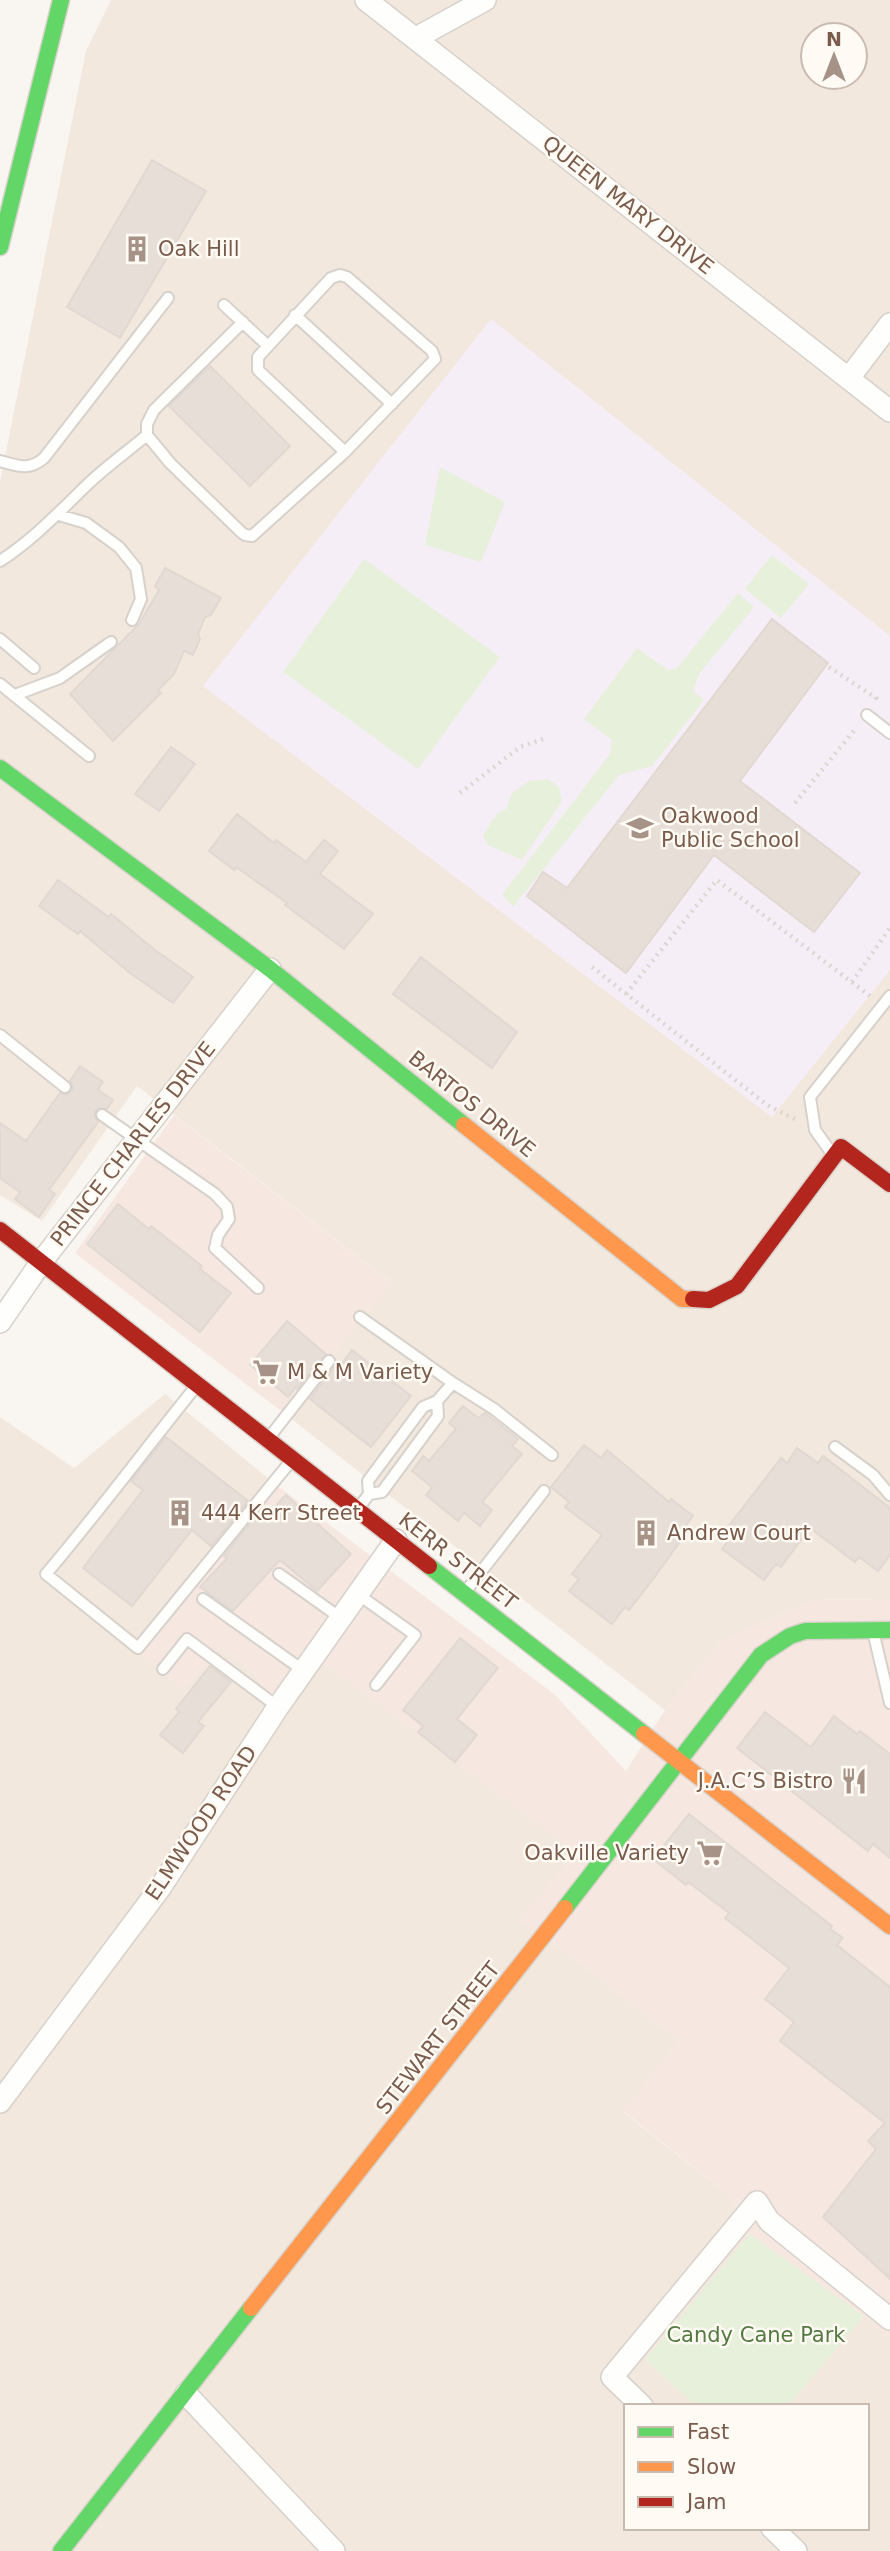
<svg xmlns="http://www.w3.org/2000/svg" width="890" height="2551" viewBox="0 0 890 2551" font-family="'DejaVu Sans',sans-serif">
<rect width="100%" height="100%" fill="#f9f5f0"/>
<path fill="#f2e8de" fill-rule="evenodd" d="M 111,0 L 890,0 L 890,1600 L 816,1599 L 722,1640 L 665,1710 L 285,1414 L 391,1282 L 137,1086 L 42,1221 L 0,1195 L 0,482 L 86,51 ZM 813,35 L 855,35 L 855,77 L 813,77 Z
M 165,1394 L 274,1483 L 142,1654 L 222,1648 L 258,1677 L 278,1707 L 326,1664 L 577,1853 L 519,1920 L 574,1958 L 679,2041 L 623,2112 L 727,2194 L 751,2234 L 864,2316 L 890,2340 L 890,2551 L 0,2551 L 0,1417 L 74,1468 ZM 626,2406 L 867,2406 L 867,2528 L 626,2528 Z"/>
<path fill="#f6e8e1" d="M 174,1115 L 392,1283 L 285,1414 L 75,1253 Z
M 274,1483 L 554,1694 L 626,1771 L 665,1710 L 722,1640 L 816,1599 L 890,1600 L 890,2340 L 864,2316 L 750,2234 L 727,2194 L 623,2111 L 679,2041 L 574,1958 L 519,1920 L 576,1853 L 326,1665 L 278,1707 L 258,1677 L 222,1648 L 183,1690 L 142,1654 Z"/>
<path fill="#f6eef6" d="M 491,319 L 890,636 L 890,970 L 772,1117 L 203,686 Z"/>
<path fill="#e7f0db" d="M 440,467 L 505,502 L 481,562 L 425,545 Z
M 772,555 L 809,584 L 781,618 L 745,589 Z
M 364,559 L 500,657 L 418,769 L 283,672 Z
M 738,593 L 754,607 L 699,674 L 693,691 L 704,700 L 652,766 L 619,775 L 513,907 L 502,895 L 610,754 L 612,740 L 584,719 L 637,648 L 668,670 L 677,668 Z
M 548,779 L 559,787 L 562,801 L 522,860 L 488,845 L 483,835 L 496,815 L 506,809 L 512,793 L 529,781 Z
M 750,2234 L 864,2316 L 788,2406 L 697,2406 L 645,2360 Z"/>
<path fill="#e6ded7" stroke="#e2d8d2" stroke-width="2" d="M 152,160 L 206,191 L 120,338 L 67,307 Z
M 210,366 L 290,446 L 250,486 L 169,406 Z
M 165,568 L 221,598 L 211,615 L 205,617 L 198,634 L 200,639 L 193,655 L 184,651 L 174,674 L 158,690 L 161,693 L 113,741 L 70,694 L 139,624 L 159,590 L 155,586 Z
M 772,619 L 828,663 L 740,781 L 860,873 L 814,932 L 714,855 L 626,973 L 527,896 L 543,872 L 567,888 Z
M 171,747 L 195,764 L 159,811 L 135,794 Z
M 237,814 L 274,843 L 276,840 L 306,862 L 324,840 L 338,851 L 320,874 L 373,914 L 344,949 L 285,905 L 287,903 L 236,867 L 234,870 L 209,851 Z
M 58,880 L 109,917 L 111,914 L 155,950 L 193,977 L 173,1003 L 130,973 L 80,931 L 78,934 L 39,906 Z
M 421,957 L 517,1032 L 492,1068 L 393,994 Z
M 80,1066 L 103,1082 L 98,1090 L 113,1100 L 107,1109 L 99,1108 L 95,1111 L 95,1118 L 98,1122 L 49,1190 L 55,1194 L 39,1217 L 15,1199 L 20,1192 L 0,1178 L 0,1123 L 26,1141 L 60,1093 L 67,1095 L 72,1091 L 73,1085 L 70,1081 Z
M 118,1204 L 149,1229 L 151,1226 L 202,1266 L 200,1269 L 231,1293 L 200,1332 L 87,1244 Z
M 287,1321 L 326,1354 L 297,1389 L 296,1387 L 288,1397 L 250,1365 Z
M 352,1350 L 411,1396 L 371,1447 L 310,1399 L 337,1363 L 340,1366 Z
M 463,1406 L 478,1418 L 485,1413 L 518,1439 L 512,1446 L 522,1454 L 482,1502 L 492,1510 L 480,1526 L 464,1513 L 458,1521 L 426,1495 L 432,1487 L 412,1471 L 423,1456 L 429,1461 L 456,1429 L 449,1423 Z
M 166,1437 L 248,1501 L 211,1546 L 192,1530 L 132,1606 L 83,1568 L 143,1490 L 131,1481 Z
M 584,1445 L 601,1458 L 607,1450 L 669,1502 L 671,1499 L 693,1516 L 681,1532 L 685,1535 L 651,1582 L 629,1610 L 625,1607 L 612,1624 L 569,1591 L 579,1579 L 572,1574 L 602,1535 L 565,1507 L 569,1502 L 551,1487 Z
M 797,1448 L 818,1463 L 823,1456 L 890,1508 L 890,1555 L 878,1571 L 859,1557 L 855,1562 L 810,1528 L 781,1567 L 776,1564 L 764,1580 L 722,1549 L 735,1532 L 728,1527 L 781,1458 L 787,1463 Z
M 286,1495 L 351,1554 L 317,1591 L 280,1560 L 233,1611 L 200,1587 L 227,1558 L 224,1556 L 260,1511 L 266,1516 Z
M 460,1638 L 498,1668 L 457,1719 L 477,1735 L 455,1762 L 418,1732 L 423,1726 L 403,1710 Z
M 210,1666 L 231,1682 L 198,1722 L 204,1726 L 183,1753 L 160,1735 L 179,1712 L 176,1709 Z
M 765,1712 L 811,1747 L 834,1716 L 857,1734 L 860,1731 L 890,1754 L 890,1858 L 873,1844 L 868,1851 L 737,1748 Z
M 689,1814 L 832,1926 L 830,1929 L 843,1938 L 837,1945 L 890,1987 L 890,2279 L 823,2217 L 876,2149 L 868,2141 L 885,2123 L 780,2041 L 794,2022 L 765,1999 L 789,1968 L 725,1918 L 729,1913 L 688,1882 L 686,1885 L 653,1859 Z"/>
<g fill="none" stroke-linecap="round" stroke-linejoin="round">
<g stroke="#d7d1cb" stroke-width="14">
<path id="lane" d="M 224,305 L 268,346
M 295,315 L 392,404
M 147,435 L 147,424 L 154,410 L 243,322
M 0,461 C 18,466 29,471 44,458 L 168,298
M 59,515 L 86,523 L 119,547 L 136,568 L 141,599 L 132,620
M 0,561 C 34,539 60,511 89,483 C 107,466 128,451 147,435 L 170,463 L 241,532 L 245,535 L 252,536 L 345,452 L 435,359 L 432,351 L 347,277 L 340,275 L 331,278 L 258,357 L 258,370 L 345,452
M 0,639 L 34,668
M 0,684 L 89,756
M 15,695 L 60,678 L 111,642
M 867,715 L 890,733
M 0,1035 L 65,1087
M 102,1115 L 215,1194 L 227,1207 L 229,1219 L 218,1235 L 215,1248 L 258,1288
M 833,1155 L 815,1130 L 810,1097 L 890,996
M 360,1317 L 453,1383 L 437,1401
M 453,1383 L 494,1409 L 552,1455
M 197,1385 C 146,1448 98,1513 46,1574 L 138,1648 L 291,1461
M 268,1439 L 329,1361
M 835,1447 L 873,1475 L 890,1495
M 358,1509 L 369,1494 L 382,1492 L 438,1416 L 437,1401 L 423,1407 L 368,1481 L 369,1494
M 279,1574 L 342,1619
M 466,1591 L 544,1491
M 359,1595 L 415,1635 L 376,1685
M 203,1599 L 304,1671
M 873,1631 L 890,1703
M 163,1669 L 187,1639 L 278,1707"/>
</g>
<g stroke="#d7d1cb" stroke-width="24">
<path id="street" d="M 366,0 L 890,411
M 416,38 L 485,0
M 849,378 L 890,324
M 0,1322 L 42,1261 L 270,969
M 0,2102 L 160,1888 L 278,1707 L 396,1540
M 186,2394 L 334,2551
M 642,2406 L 612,2377 L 757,2202 L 769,2221 L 890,2319
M 772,2528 L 796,2551"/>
</g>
<g stroke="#d9d2cb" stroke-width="19">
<path id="fast" d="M 0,247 L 61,0
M 0,768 L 270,969 L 464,1125
M 429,1566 L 644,1734
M 565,1908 L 761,1655 L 790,1636 L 805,1631 L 890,1630
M 61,2551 L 251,2308"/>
</g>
<g stroke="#d9d2cb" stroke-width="19">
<path id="slow" d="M 464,1125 L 682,1299 L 693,1299
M 644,1734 L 890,1926
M 251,2308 L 565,1908"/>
</g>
<g stroke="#d9d2cb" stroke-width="19">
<path id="jam" d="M 0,1230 L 429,1566
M 693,1299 L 709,1300 L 737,1286 L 841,1147 L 890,1184"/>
</g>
<path stroke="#dcd5d0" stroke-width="4.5" stroke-dasharray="2 5" stroke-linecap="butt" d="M 829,667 L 876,698 L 873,703
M 460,793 L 520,747 L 543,739
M 795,803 L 857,727
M 592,967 L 767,1105 L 799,1121
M 852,982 L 890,928
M 626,994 L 717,880 L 870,996"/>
<use href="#lane" stroke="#fefefd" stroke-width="10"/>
<use href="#street" stroke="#fefefd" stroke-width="21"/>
<use href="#fast" stroke="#63d668" stroke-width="16"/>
<use href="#slow" stroke="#ff974d" stroke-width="16"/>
<use href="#jam" stroke="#b3261e" stroke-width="16"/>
</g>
<defs>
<g id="building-bare" transform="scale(2.1)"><path d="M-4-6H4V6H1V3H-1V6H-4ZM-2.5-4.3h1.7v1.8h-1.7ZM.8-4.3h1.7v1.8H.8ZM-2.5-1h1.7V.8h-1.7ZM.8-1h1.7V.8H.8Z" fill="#a69286" stroke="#fffaf3" stroke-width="2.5" paint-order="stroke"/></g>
<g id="school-bare" transform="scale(2.1)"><path d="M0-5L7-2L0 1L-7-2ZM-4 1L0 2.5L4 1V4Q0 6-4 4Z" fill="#a69286" stroke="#fffaf3" stroke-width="2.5" paint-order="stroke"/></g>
<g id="supermarket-bare" transform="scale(2.1)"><path d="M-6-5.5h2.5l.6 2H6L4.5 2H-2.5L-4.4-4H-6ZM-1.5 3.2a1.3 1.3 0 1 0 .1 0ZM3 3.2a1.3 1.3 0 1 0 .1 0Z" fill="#a69286" stroke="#fffaf3" stroke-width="2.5" paint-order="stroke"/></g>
<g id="restaurant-bare" transform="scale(2.1)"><path d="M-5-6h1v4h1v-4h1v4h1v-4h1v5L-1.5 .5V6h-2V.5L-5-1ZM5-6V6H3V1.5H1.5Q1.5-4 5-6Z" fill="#a69286" stroke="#fffaf3" stroke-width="2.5" paint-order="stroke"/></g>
</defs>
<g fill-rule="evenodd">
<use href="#building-bare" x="137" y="249"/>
<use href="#school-bare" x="640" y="828"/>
<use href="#supermarket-bare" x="266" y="1372"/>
<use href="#building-bare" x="180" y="1513"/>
<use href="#building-bare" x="646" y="1533"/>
<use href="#restaurant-bare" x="854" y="1781"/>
<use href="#supermarket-bare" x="710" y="1853"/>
</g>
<g text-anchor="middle" stroke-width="5" stroke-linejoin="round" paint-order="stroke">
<g font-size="21" fill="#7a5c4d" stroke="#fffaf3">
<text transform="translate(628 205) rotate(38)" y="7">QUEEN MARY DRIVE</text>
<text transform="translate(472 1104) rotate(39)" y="7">BARTOS DRIVE</text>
<text transform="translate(133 1144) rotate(-52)" y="7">PRINCE CHARLES DRIVE</text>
<text transform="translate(458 1561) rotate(38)" y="7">KERR STREET</text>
<text transform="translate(201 1823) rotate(-56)" y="7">ELMWOOD ROAD</text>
<text transform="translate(438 2038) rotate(-52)" y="7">STEWART STREET</text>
</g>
<g font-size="21" fill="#7a5c4d" stroke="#fffaf3" text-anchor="start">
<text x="158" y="256">Oak Hill</text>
<text x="661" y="823">Oakwood<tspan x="661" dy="24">Public School</tspan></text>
<text x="287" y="1379">M &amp; M Variety</text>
<text x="201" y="1520">444 Kerr Street</text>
<text x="667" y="1540">Andrew Court</text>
<text x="833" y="1788" text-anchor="end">J.A.C’S Bistro</text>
<text x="689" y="1860" text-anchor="end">Oakville Variety</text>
</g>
<g font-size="21" fill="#537a41" stroke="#fffaf3">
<text x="756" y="2342">Candy Cane Park</text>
</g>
</g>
<rect x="624" y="2404" width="245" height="126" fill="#fffaf3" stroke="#cabbb1" stroke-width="2"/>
<rect x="638" y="2427" width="35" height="10" fill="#63d668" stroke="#cabbb1" stroke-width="2"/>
<text x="687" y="2439" font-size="21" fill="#7a5c4d">Fast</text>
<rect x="638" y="2462" width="35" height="10" fill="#ff974d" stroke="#cabbb1" stroke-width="2"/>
<text x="687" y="2474" font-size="21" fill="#7a5c4d">Slow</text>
<rect x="638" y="2497" width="35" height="10" fill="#b3261e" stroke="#cabbb1" stroke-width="2"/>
<text x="687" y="2509" font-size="21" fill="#7a5c4d">Jam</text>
<g transform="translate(834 56)"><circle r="33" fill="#fffaf3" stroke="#cabbb1" stroke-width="2"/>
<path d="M0-5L12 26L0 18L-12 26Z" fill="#a69286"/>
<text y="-10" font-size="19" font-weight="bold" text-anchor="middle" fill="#7a5c4d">N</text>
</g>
</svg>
